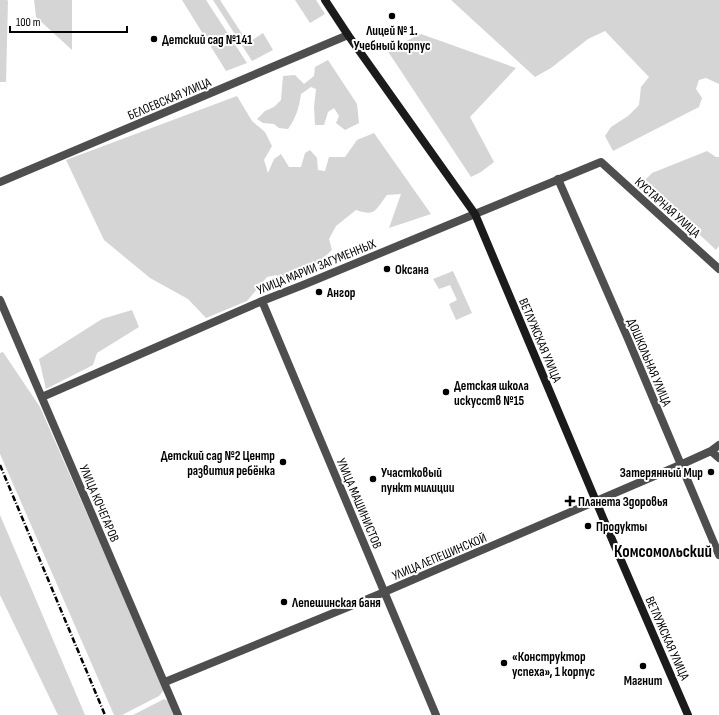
<svg xmlns="http://www.w3.org/2000/svg" width="719" height="715" viewBox="0 0 719 715" font-family="'Sofia Sans Condensed',sans-serif">
<rect width="100%" height="100%" fill="#fff"/>
<path fill="#d5d5d5" d="M 0,0 L 7,0 L 8,1 L 6,82 L 0,82 Z
M 34,0 L 72,0 L 72,50 L 36,17 Z
M 182,0 L 206,0 L 247,63 L 226,71 Z
M 213,0 L 220,0 L 248,43 L 263,33 L 273,50 L 252,61 Z
M 295,0 L 316,0 L 325,14 L 310,23 Z
M 451,0 L 719,0 L 719,84 L 706,78 L 699,80 L 696,89 L 702,98 L 699,107 L 613,151 L 605,136 L 611,127 L 628,116 L 639,105 L 641,87 L 649,77 L 605,31 L 588,39 L 551,68 L 535,77 Z
M 421,34 L 516,68 L 470,117 L 494,162 L 481,172 L 471,177 L 387,50 Z
M 328,60 L 357,104 L 359,123 L 345,130 L 336,123 L 339,116 L 334,108 L 328,112 L 324,125 L 315,125 L 314,107 L 316,89 L 311,87 L 301,94 C 299,108 296,118 288,129 L 279,128 L 274,124 L 263,123 L 257,119 L 265,111 L 274,107 L 281,100 L 283,76 L 295,75 L 304,84 L 314,76 L 315,67 Z
M 237,96 L 252,121 L 265,132 L 272,146 L 264,160 L 268,173 L 274,159 L 281,154 L 289,167 L 301,167 L 305,153 L 310,150 L 317,158 L 318,170 L 325,171 L 329,157 L 345,157 L 357,140 L 374,133 L 431,214 L 389,228 L 401,194 L 387,195 C 375,210 376,217 356,210 L 336,226 L 329,239 L 332,250 L 302,277 L 280,287 L 277,275 L 267,277 L 247,301 L 206,318 L 188,299 L 150,278 L 104,240 L 66,160 Z
M 707,151 L 716,157 L 719,157 L 719,246 L 716,250 L 643,182 L 652,173 Z
M 453,271 L 472,313 L 456,320 L 449,304 L 457,300 L 450,285 L 439,289 L 433,279 Z
M 132,310 L 139,327 L 97,353 L 93,365 L 46,389 L 39,359 L 102,319 Z
M 3,352 L 40,407 L 163,687 L 163,691 L 159,696 L 122,715 L 114,715 L 0,454 L 0,353 Z
M 0,515 L 85,715 L 58,715 L 0,595 Z
M 164,699 L 168,701 L 174,715 L 133,715 Z"/>
<g fill="none" stroke-linecap="round" stroke-linejoin="round">
<path stroke="#4e4e4e" stroke-width="8" d="M 558,179 L 628,339 L 719,555
M 0,182 L 348,35
M 0,300 L 178,715
M 262,301 L 436,715
M 42,397 L 262,301 L 303,285 L 475,214
M 711,451 L 719,458
M 165,682 L 375,596 L 680,465 L 711,451 L 719,445"/>
<path stroke="#4e4e4e" stroke-width="8" d="M 475,214 L 601,162 L 719,269"/>
<path stroke="#1b1b1b" stroke-width="8" d="M 325,0 L 348,35 L 475,214 L 614,544 L 688,715"/>
<path stroke="#000" stroke-width="2.5" stroke-dasharray="6 2 1 2" stroke-linecap="butt" d="M 0,465 L 105,715"/>
</g>
<g fill="#000" stroke="#fff" stroke-width="1.5">
<circle cx="392" cy="16" r="4"/>
<circle cx="154" cy="39" r="4"/>
<circle cx="387" cy="269" r="4"/>
<circle cx="319" cy="292" r="4"/>
<circle cx="446" cy="392" r="4"/>
<circle cx="283" cy="462" r="4"/>
<circle cx="711" cy="472" r="4"/>
<circle cx="373" cy="479" r="4"/>
<path d="M568 495h4v4h4v4h-4v4h-4v-4h-4v-4h4z"/>
<circle cx="588" cy="526" r="4"/>
<circle cx="284" cy="602" r="4"/>
<circle cx="504" cy="663" r="4"/>
<circle cx="643" cy="666" r="4"/>
</g>
<g text-anchor="middle" stroke-width="4" stroke-linejoin="round" paint-order="stroke">
<g font-size="13" font-weight="bold" fill="#000" stroke="#fff" text-anchor="start">
<text x="392" y="35" text-anchor="middle">Лицей № 1.<tspan x="392" dy="15">Учебный корпус</tspan></text>
<text x="162" y="44">Детский сад №141</text>
<text x="395" y="274">Оксана</text>
<text x="327" y="297">Ангор</text>
<text x="454" y="390">Детская школа<tspan x="454" dy="15">искусств №15</tspan></text>
<text x="275" y="460" text-anchor="end">Детский сад №2 Центр<tspan x="275" dy="15">развития ребёнка</tspan></text>
<text x="381" y="477">Участковый<tspan x="381" dy="15">пункт милиции</tspan></text>
<text x="703" y="477" text-anchor="end">Затерянный Мир</text>
<text x="578" y="506">Планета Здоровья</text>
<text x="596" y="531">Продукты</text>
<text x="292" y="607">Лепешинская баня</text>
<text x="512" y="661">«Конструктор<tspan x="512" dy="15">успеха», 1 корпус</tspan></text>
<text x="643" y="685" text-anchor="middle">Магнит</text>
</g>
<g font-size="13" fill="#000" stroke="#fff">
<text transform="translate(169 98) rotate(-23)" y="5">БЕЛОЕВСКАЯ УЛИЦА</text>
<text transform="translate(668 207) rotate(42)" y="5">КУСТАРНАЯ УЛИЦА</text>
<text transform="translate(316 266) rotate(-22)" y="5">УЛИЦА МАРИИ ЗАГУМЕННЫХ</text>
<text transform="translate(541 340) rotate(67)" y="5">ВЕТЛУЖСКАЯ УЛИЦА</text>
<text transform="translate(650 362) rotate(67)" y="5">ДОШКОЛЬНАЯ УЛИЦА</text>
<text transform="translate(100 503) rotate(67)" y="5">УЛИЦА КОЧЕГАРОВ</text>
<text transform="translate(360 503) rotate(67)" y="5">УЛИЦА МАШИНИСТОВ</text>
<text transform="translate(439 556) rotate(-23)" y="5">УЛИЦА ЛЕПЕШИНСКОЙ</text>
<text transform="translate(668 638) rotate(66)" y="5">ВЕТЛУЖСКАЯ УЛИЦА</text>
</g>
<g font-size="17" font-weight="bold" fill="#000" stroke="#fff">
<text x="663" y="557">Комсомольский</text>
</g>
</g>
<path d="M10 26v6h117v-6" fill="none" stroke="#000000" stroke-width="2"/>
<text x="16" y="26" font-size="12" fill="#000000" stroke="#ffffff" stroke-width="3" paint-order="stroke">100 m</text>
</svg>
